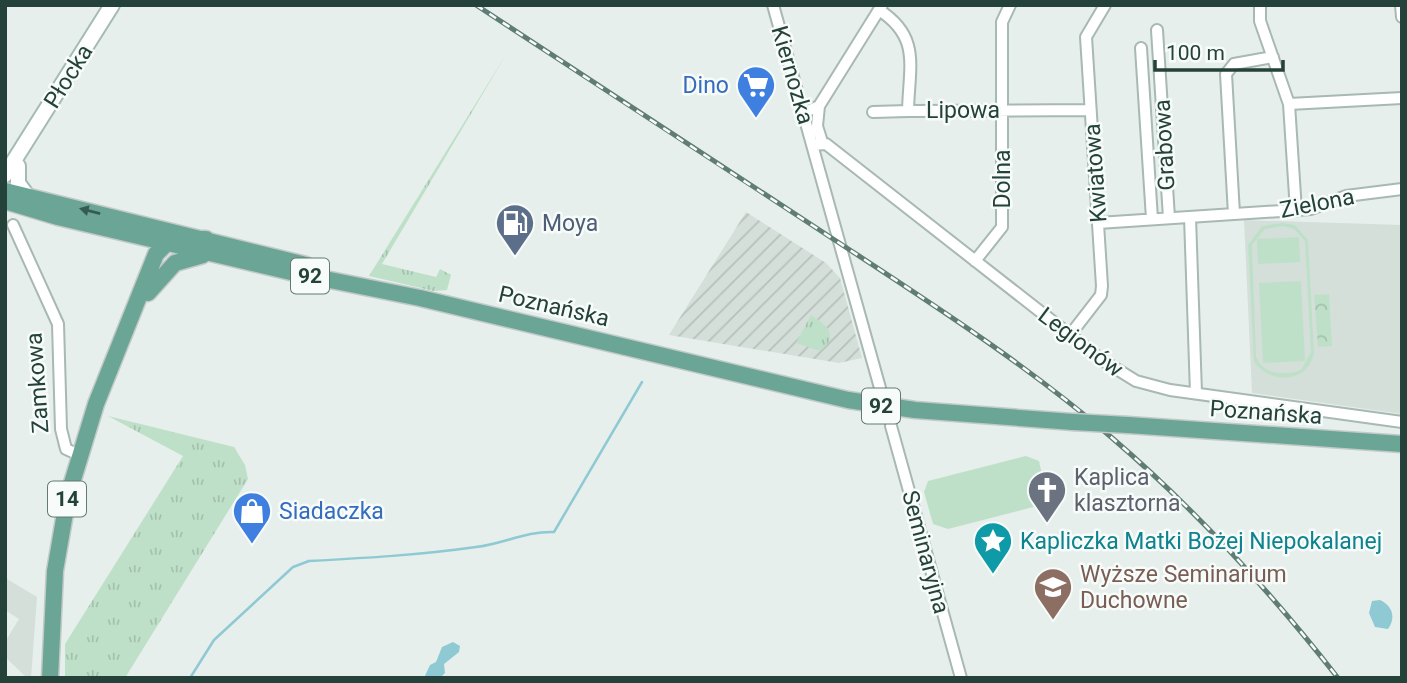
<svg xmlns="http://www.w3.org/2000/svg" width="1407" height="683" viewBox="0 0 1407 683" font-family="Roboto,sans-serif">
<defs>
<pattern id="industrial-furrows" width="10" height="10" patternUnits="userSpaceOnUse" patternTransform="scale(1.75)"><rect width="10" height="10" fill="#d4dfda"/><path d="M-1 1l2-2M0 10L10 0M9 11l2-2" fill="none" stroke="#b6c1bc"/></pattern>
<pattern id="grass-tufts" width="24" height="20" patternUnits="userSpaceOnUse" patternTransform="scale(1.75)"><rect width="24" height="20" fill="#bfe0c8"/><path d="M3 7l-1-3M5 7V3M7 7l1-3M15 17l-1-3M17 17v-4M19 17l1-3" fill="none" stroke="#a4c1ad"/></pattern>
<pattern id="park-crowns" width="20" height="18" patternUnits="userSpaceOnUse" patternTransform="scale(1.75)"><rect width="20" height="18" fill="#bfe0c8"/><path d="M2 6a3 3 0 1 1 6 0M12 15a3 3 0 1 1 6 0" fill="none" stroke="#a4c1ad"/></pattern>
</defs>
<rect width="100%" height="100%" fill="#e6efeb"/>
<path fill="#d4dfda" d="M 1244,220 L 1402,225 L 1402,414 L 1252,393 Z
M 7,579 L 37,597 L 31,678 L 27,678 L 5,657 L 5,642 L 19,619 L 5,610 Z"/>
<path fill="url(#industrial-furrows)" d="M 746,212 L 826,263 L 840,278 L 862,358 L 839,363 L 669,335 Z"/>
<path fill="url(#grass-tufts)" d="M 507,53 L 382,264 L 436,277 L 440,269 L 451,275 L 447,290 L 434,291 L 369,276 Z
M 811,315 C 827,325 840,336 820,351 L 796,343 Z
M 108,416 L 234,447 L 245,465 L 248,479 L 125,678 L 65,678 L 65,644 L 183,456 Z"/>
<path fill="url(#park-crowns)" d="M 1329,294 L 1332,346 L 1318,347 L 1314,295 Z"/>
<path fill="#bfe0c8" fill-rule="evenodd" d="M 1282,223 L 1295,225 L 1308,240 L 1314,353 C 1308,383 1271,385 1254,362 L 1248,245 L 1262,226 ZM 1283,226 L 1294,229 L 1305,241 L 1311,352 L 1301,370 C 1283,376 1264,375 1256,357 L 1252,245 L 1265,229 Z
M 1299,237 L 1300,262 L 1258,264 L 1257,239 Z
M 1301,281 L 1305,361 L 1263,363 L 1259,283 Z
M 1026,456 L 1039,461 L 1047,497 L 1045,504 L 948,529 L 933,524 L 924,492 L 928,481 Z"/>
<path fill="#8ec9d4" d="M 1380,600 C 1393,606 1396,618 1388,629 L 1375,627 L 1369,613 L 1372,601 Z
M 453,642 L 460,646 L 459,652 L 444,664 L 445,673 L 440,678 L 424,678 L 430,665 L 436,662 L 442,647 Z"/>
<g fill="none" stroke-linecap="round" stroke-linejoin="round">
<path stroke="#8ec9d4" stroke-width="2.5" d="M 190,678 L 214,640 L 293,567 L 309,561 C 365,558 420,555 476,547 C 503,544 526,531 554,532 L 642,382"/>
<path stroke="#bfccc8" stroke-width="10" stroke-dasharray="10 5" stroke-linecap="butt" d="M 880,388 L 891,426"/>
<g stroke="#a8b8b2" stroke-width="14">
<path id="minor" d="M 773,5 L 880,388
M 1260,5 L 1260,21 L 1289,104 L 1296,211
M 1401,5 L 1402,17
M 879,10 C 921,37 909,66 908,111 L 1090,110
M 1157,30 L 1169,218
M 1141,48 L 1152,219
M 1289,104 L 1402,98
M 819,106 L 817,126 L 822,142
M 873,112 L 908,111
M 803,113 L 819,106 L 882,5
M 812,145 L 826,144 L 1102,360 L 1136,381 L 1170,390 L 1402,422
M 1234,214 L 1226,74 L 1234,64 L 1273,57
M 1190,217 L 1196,393
M 1098,223 L 1311,209 L 1346,196 L 1402,189
M 13,225 L 58,324 L 61,429 L 66,449 L 79,455
M 975,261 L 1002,227 L 1002,22 L 1010,5
M 1070,335 L 1101,295 L 1102,286 L 1086,37 L 1105,5
M 891,426 L 961,678"/>
</g>
<g stroke="#a4bbb3" stroke-width="18">
<path id="secondary" d="M 18,166 L 18,183 L 26,194
M 5,175 L 112,5"/>
</g>
<g stroke="#c2cac8" stroke-width="19">
<path id="primary" d="M 5,191 L 306,265
M 5,201 L 58,217 L 295,273 L 420,298 L 848,400 L 915,410 L 1073,422
M 148,293 L 175,263 L 203,255
M 1128,425 L 1402,444
M 50,678 L 55,571 L 68,496 L 96,404 L 156,254 L 171,239 L 206,239"/>
</g>
<use href="#minor" stroke="#fff" stroke-width="10"/>
<use href="#secondary" stroke="#fff" stroke-width="14"/>
<use href="#primary" stroke="#6aa596" stroke-width="16"/>
<g stroke="#5f7d75" stroke-width="5">
<path id="rail" d="M 476,5 C 590,80 704,155 818,229 C 918,295 1020,359 1111,437 C 1195,509 1270,591 1338,678"/>
</g>
<use href="#rail" stroke="#f7fbf9" stroke-width="2.5" stroke-dasharray="8" stroke-linecap="butt"/>
<g stroke="#c2cac8" stroke-width="19" stroke-linecap="butt">
<path id="primary-bridge" d="M 1073,422 L 1128,425"/>
</g>
<use href="#primary-bridge" stroke="#6aa596" stroke-width="16"/>
</g>
<defs><path id="oneway-solid" d="M-6-.8H1V-3.2L6.5 0L1 3.2V.8H-6Z" transform="scale(1.75)"/></defs>
<use fill="#365b51" href="#oneway-solid" transform="translate(90 211) rotate(-166)"/>
<defs>
<g id="supermarket-pin" transform="scale(2.0125)"><path d="M0 17L-7.5 6A9.5 9.5 0 1 1 7.5 6Z" fill="#3f7fe0" stroke="#f7fbf9"/><path d="M-6-5.5h2.5l.6 2H6L4.5 2H-2.5L-4.4-4H-6ZM-1.5 3.2a1.3 1.3 0 1 0 .1 0ZM3 3.2a1.3 1.3 0 1 0 .1 0Z" fill="#fff"/></g>
<g id="fuel-pin" transform="scale(2.0125)"><path d="M0 17L-7.5 6A9.5 9.5 0 1 1 7.5 6Z" fill="#5c6f8a" stroke="#f7fbf9"/><path d="M-5.5-6h7V0h2V4h1.3V-2.5L3-4.5l.8-.8L6-3V5H2.5V1h-1V6h-7ZM-4.2-4.7v3.2H.2V-4.7Z" fill="#fff"/></g>
<g id="church-pin" transform="scale(2.0125)"><path d="M0 17L-7.5 6A9.5 9.5 0 1 1 7.5 6Z" fill="#6b7280" stroke="#f7fbf9"/><path d="M-1.2-6h2.4v3.5h3.3v2.4h-3.3V6h-2.4V-.1h-3.3v-2.4h3.3Z" fill="#fff"/></g>
<g id="shop-pin" transform="scale(2.0125)"><path d="M0 17L-7.5 6A9.5 9.5 0 1 1 7.5 6Z" fill="#3f7fe0" stroke="#f7fbf9"/><path d="M-5-2.5h2.3a2.7 3.5 0 0 1 5.4 0H5L5.5 6h-11ZM-1.5-2.5h3a1.5 2.3 0 0 0-3 0Z" fill="#fff"/></g>
<g id="sight-pin" transform="scale(2.0125)"><path d="M0 17L-7.5 6A9.5 9.5 0 1 1 7.5 6Z" fill="#0f9aa8" stroke="#f7fbf9"/><path d="M0-6L1.8-2.2L6-1.7L2.9 1.2L3.7 5.4L0 3.3L-3.7 5.4L-2.9 1.2L-6-1.7L-1.8-2.2Z" fill="#fff"/></g>
<g id="university-pin" transform="scale(2.0125)"><path d="M0 17L-7.5 6A9.5 9.5 0 1 1 7.5 6Z" fill="#8d6e63" stroke="#f7fbf9"/><path d="M0-5L7-2L0 1L-7-2ZM-4 1L0 2.5L4 1V4Q0 6-4 4Z" fill="#fff"/></g>
</defs>
<g fill-rule="evenodd">
<use href="#supermarket-pin" x="756" y="85"/>
<use href="#fuel-pin" x="515" y="223"/>
<use href="#church-pin" x="1047" y="490"/>
<use href="#shop-pin" x="252" y="511"/>
<use href="#sight-pin" x="993" y="541"/>
<use href="#university-pin" x="1053" y="587"/>
</g>
<g text-anchor="middle" stroke-width="5" stroke-linejoin="round" paint-order="stroke">
<g fill="#f7fbf9" stroke="#637a73" stroke-width="2">
<rect x="291" y="258.5" width="38" height="35" rx="5"/>
<rect x="862" y="388.5" width="38" height="35" rx="5"/>
<rect x="48" y="481.5" width="38" height="35" rx="5"/>
</g>
<g font-size="21" font-weight="bold" fill="#24423a">
<text x="310" y="283">92</text>
<text x="881" y="413">92</text>
<text x="67" y="506">14</text>
</g>
<g font-size="23" fill="#24423a" stroke="#f7fbf9">
<text transform="translate(793 75) rotate(74)" y="8">Kiernozka</text>
<text transform="translate(68 76) rotate(-58)" y="8">Płocka</text>
<text x="963" y="118">Lipowa</text>
<text transform="translate(1164 145) rotate(-93)" y="8">Grabowa</text>
<text transform="translate(1095 173) rotate(-94)" y="8">Kwiatowa</text>
<text transform="translate(1002 179) rotate(-90)" y="8">Dolna</text>
<text transform="translate(1317 203) rotate(-11)" y="8">Zielona</text>
<text transform="translate(554 306) rotate(13)" y="8">Poznańska</text>
<text transform="translate(1081 342) rotate(37)" y="8">Legionów</text>
<text transform="translate(37 383) rotate(-94)" y="8">Zamkowa</text>
<text transform="translate(1266 412) rotate(4)" y="8">Poznańska</text>
<text transform="translate(926 552) rotate(75)" y="8">Seminaryjna</text>
</g>
<g font-size="23" fill="#366cbe" stroke="#f7fbf9" text-anchor="end">
<text x="729" y="93">Dino</text>
<text x="279" y="519" text-anchor="start">Siadaczka</text>
</g>
<g font-size="23" fill="#4e5e75" stroke="#f7fbf9" text-anchor="start">
<text x="542" y="231">Moya</text>
</g>
<g font-size="23" fill="#5b616d" stroke="#f7fbf9" text-anchor="start">
<text x="1074" y="485">Kaplica<tspan x="1074" dy="26">klasztorna</tspan></text>
</g>
<g font-size="23" fill="#0d838f" stroke="#f7fbf9" text-anchor="start">
<text x="1020" y="549">Kapliczka Matki Bożej Niepokalanej</text>
</g>
<g font-size="23" fill="#785e54" stroke="#f7fbf9" text-anchor="start">
<text x="1080" y="582">Wyższe Seminarium<tspan x="1080" dy="26">Duchowne</tspan></text>
</g>
</g>
<rect width="1407" height="683" fill="none" stroke="#24423a" stroke-width="14"/>
<path d="M1155 60v10h128v-10" fill="none" stroke="#24423a" stroke-width="3.5"/>
<text x="1166" y="60" font-size="21" fill="#24423a" stroke="#f7fbf9" stroke-width="5" paint-order="stroke">100 m</text>
</svg>
